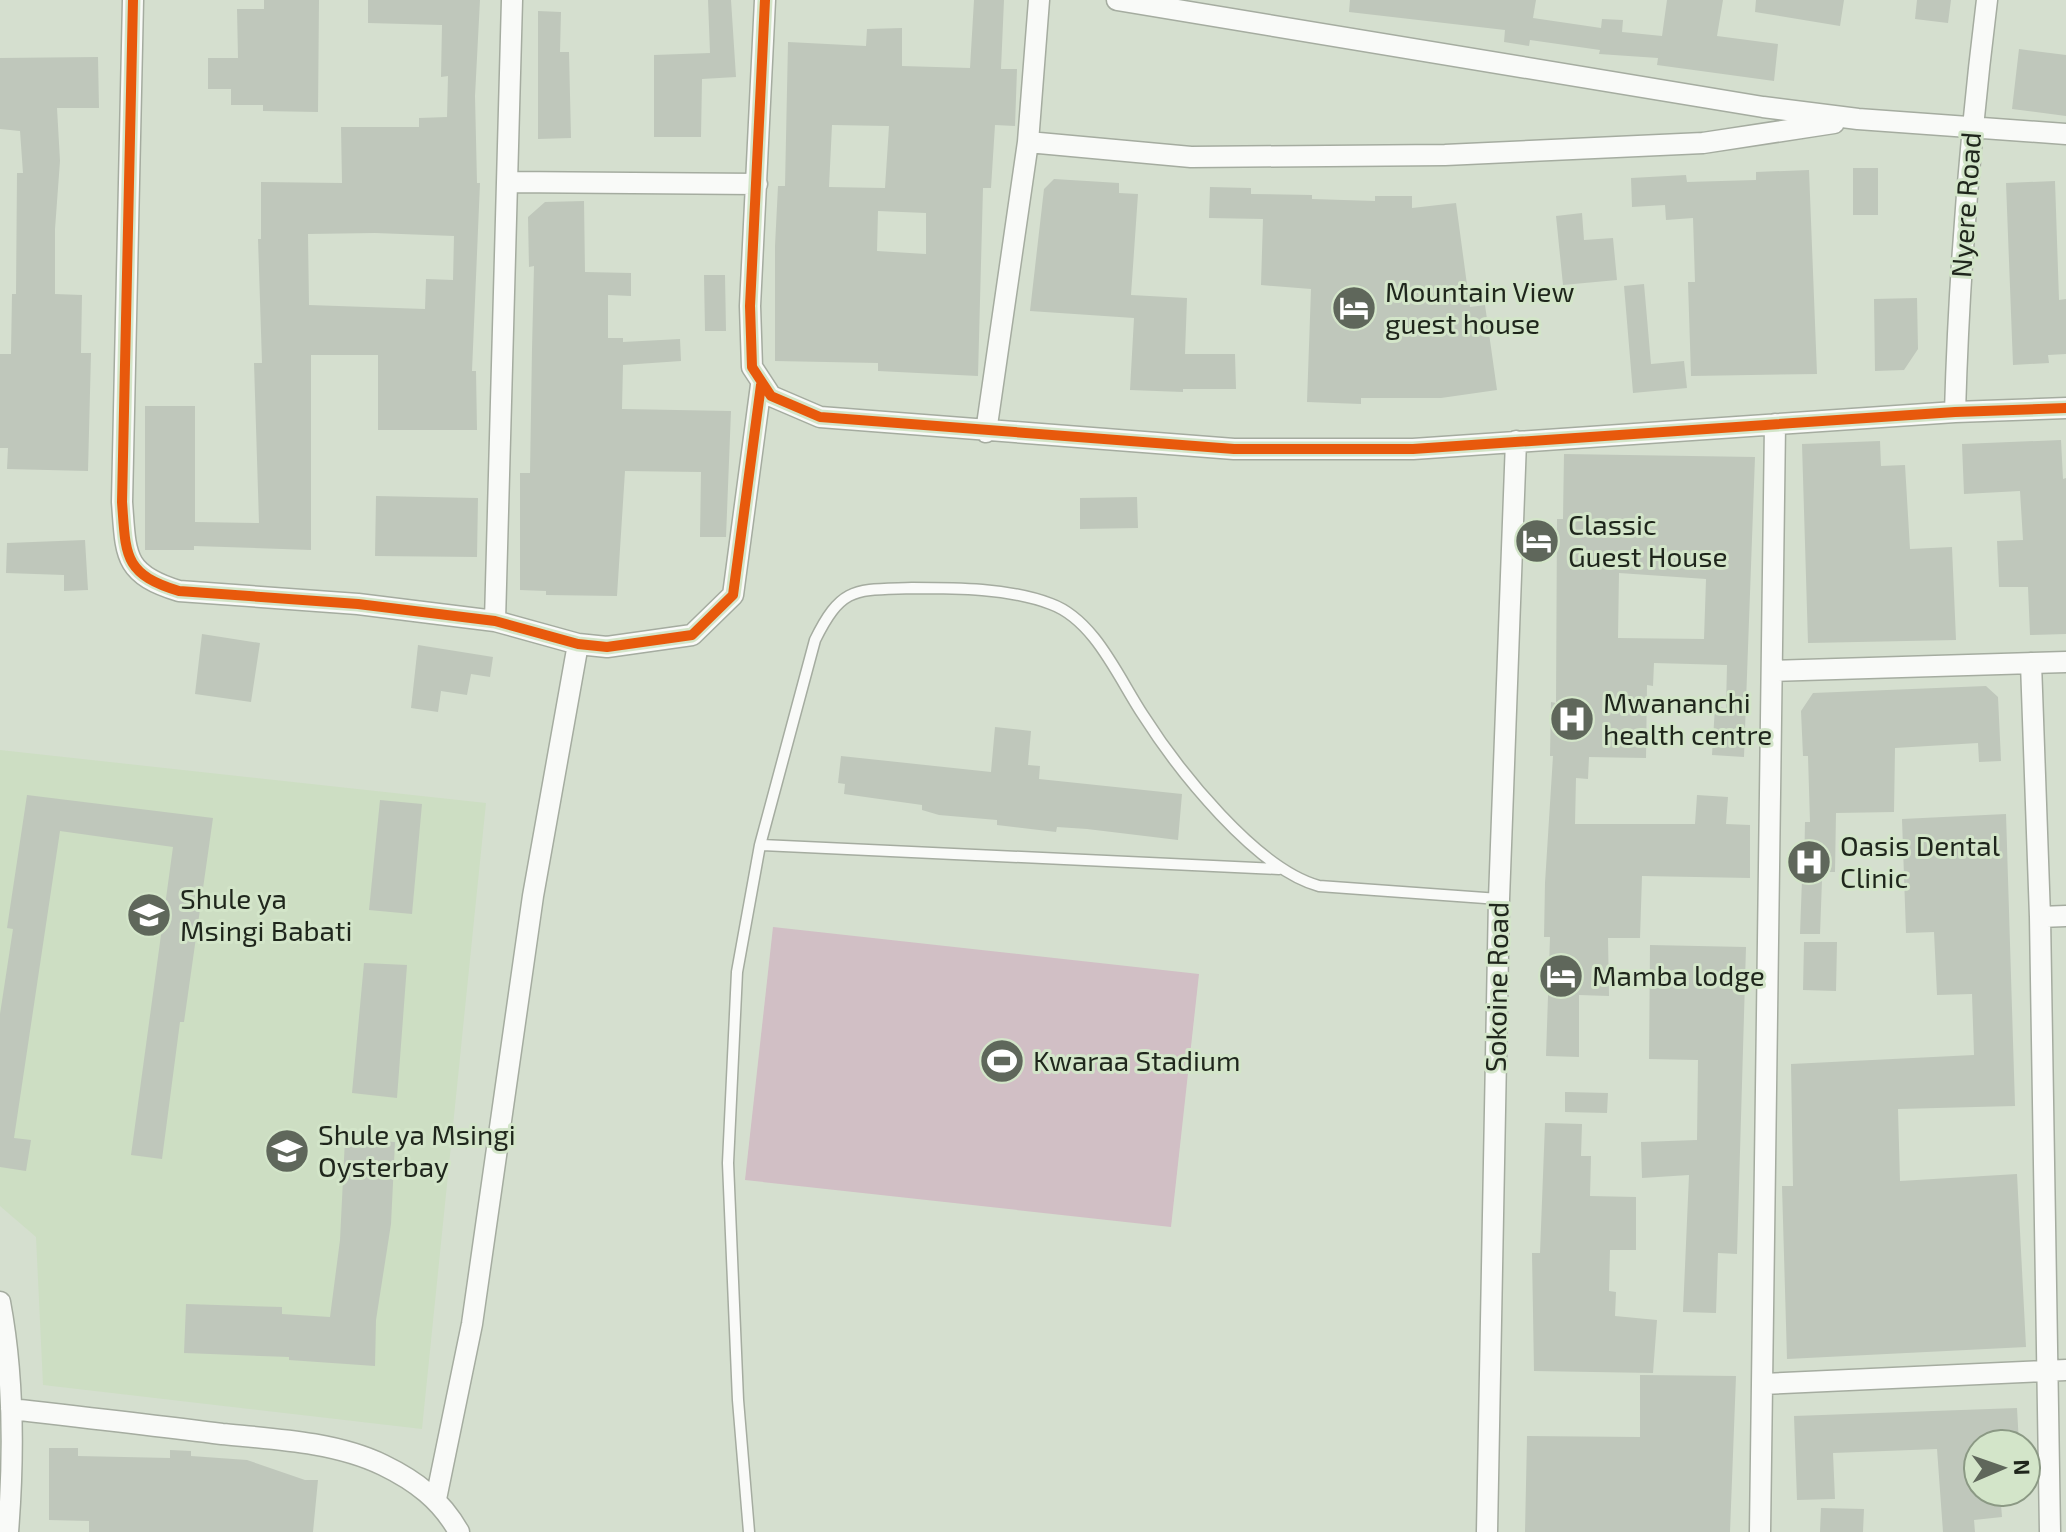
<svg xmlns="http://www.w3.org/2000/svg" width="2066" height="1532" viewBox="0 0 2066 1532" font-family="'Exo 2',sans-serif">
<rect width="100%" height="100%" fill="#d5dfcf"/>
<path fill="#cddec3" d="M 0,750 L 486,803 L 422,1429 L 43,1385 L 36,1237 L 0,1206 Z"/>
<path fill="#d1bfc5" d="M 773,927 L 1199,974 L 1171,1227 L 745,1180 Z"/>
<path fill="#bfc7bb" fill-rule="evenodd" d="M 264,0 L 319,0 L 318,112 L 263,111 L 263,105 L 231,105 L 231,89 L 208,89 L 208,58 L 238,58 L 237,9 L 264,9 Z
M 368,0 L 480,0 L 475,96 L 477,183 L 480,183 L 472,371 L 476,371 L 477,430 L 378,430 L 378,355 L 311,355 L 311,550 L 194,546 L 194,550 L 145,550 L 145,406 L 195,406 L 195,522 L 259,523 L 254,363 L 262,363 L 258,239 L 261,239 L 261,182 L 342,183 L 341,127 L 419,127 L 419,118 L 447,117 L 448,76 L 441,77 L 442,25 L 368,23 ZM 375,233 L 454,236 L 453,280 L 426,279 L 425,309 L 309,305 L 308,234 Z
M 708,0 L 731,0 L 736,77 L 702,79 L 701,137 L 654,137 L 654,55 L 710,53 Z
M 974,0 L 1004,0 L 1001,69 L 1017,69 L 1015,126 L 995,125 L 991,188 L 983,188 L 978,376 L 878,371 L 878,363 L 775,361 L 775,246 L 778,186 L 785,186 L 788,42 L 866,46 L 867,29 L 902,28 L 902,66 L 970,68 ZM 832,125 L 889,126 L 885,188 L 829,187 ZM 878,211 L 926,213 L 926,254 L 877,251 Z
M 1350,0 L 1536,0 L 1533,18 L 1601,28 L 1602,19 L 1623,20 L 1622,32 L 1662,36 L 1667,0 L 1723,0 L 1717,36 L 1778,44 L 1774,81 L 1657,65 L 1658,58 L 1599,54 L 1600,50 L 1530,40 L 1529,46 L 1504,42 L 1505,30 L 1349,12 Z
M 1756,0 L 1844,0 L 1840,26 L 1755,12 Z
M 1917,0 L 1951,0 L 1948,23 L 1915,19 Z
M 538,11 L 561,12 L 560,52 L 569,52 L 571,138 L 538,139 Z
M 2019,49 L 2066,55 L 2066,116 L 2012,109 Z
M 98,57 L 99,108 L 57,108 L 60,161 L 55,229 L 55,294 L 82,295 L 81,353 L 91,353 L 88,471 L 7,469 L 8,448 L 0,448 L 0,354 L 11,354 L 12,294 L 16,294 L 17,173 L 23,173 L 20,131 L 0,129 L 0,58 Z
M 1853,168 L 1878,168 L 1878,215 L 1853,215 Z
M 1809,170 L 1817,374 L 1691,376 L 1688,282 L 1695,282 L 1693,218 L 1666,220 L 1665,205 L 1632,207 L 1631,178 L 1686,175 L 1687,182 L 1756,180 L 1756,172 Z
M 1054,179 L 1119,183 L 1119,193 L 1138,194 L 1131,295 L 1187,298 L 1185,354 L 1235,354 L 1236,389 L 1183,389 L 1183,392 L 1130,390 L 1134,318 L 1030,311 L 1044,189 Z
M 2055,181 L 2059,300 L 2066,299 L 2066,354 L 2048,355 L 2049,363 L 2013,365 L 2006,183 Z
M 1210,187 L 1251,188 L 1251,194 L 1312,195 L 1312,199 L 1375,201 L 1375,196 L 1412,196 L 1412,208 L 1456,203 L 1470,307 L 1485,305 L 1497,390 L 1441,398 L 1361,398 L 1361,404 L 1307,402 L 1311,289 L 1261,285 L 1263,219 L 1209,218 Z
M 584,201 L 585,272 L 631,273 L 631,296 L 608,295 L 608,338 L 623,338 L 623,342 L 680,339 L 681,361 L 623,365 L 622,409 L 731,411 L 726,537 L 700,537 L 701,472 L 625,471 L 617,596 L 546,595 L 546,591 L 520,590 L 520,473 L 530,473 L 532,349 L 534,266 L 529,267 L 528,217 L 545,202 Z
M 1582,213 L 1584,240 L 1613,238 L 1617,280 L 1563,285 L 1556,216 Z
M 704,275 L 725,275 L 726,331 L 705,331 Z
M 1644,284 L 1651,364 L 1684,361 L 1687,388 L 1633,393 L 1624,286 Z
M 1917,298 L 1918,349 L 1904,370 L 1875,371 L 1874,299 Z
M 2061,440 L 2063,479 L 2066,478 L 2066,634 L 2030,635 L 2028,587 L 1999,587 L 1997,541 L 2023,540 L 2020,491 L 1964,494 L 1962,444 Z
M 1880,441 L 1881,466 L 1905,465 L 1910,549 L 1952,547 L 1956,640 L 1808,643 L 1802,444 Z
M 1564,454 L 1755,457 L 1744,757 L 1712,755 L 1715,707 L 1726,708 L 1727,665 L 1654,663 L 1653,686 L 1647,685 L 1646,758 L 1589,757 L 1588,779 L 1576,778 L 1575,824 L 1695,824 L 1697,795 L 1728,797 L 1726,824 L 1750,825 L 1750,878 L 1642,876 L 1640,938 L 1608,938 L 1609,996 L 1579,995 L 1579,1057 L 1546,1056 L 1550,937 L 1544,937 L 1545,883 L 1553,756 L 1550,756 L 1551,702 L 1556,703 L 1557,519 L 1563,519 ZM 1619,573 L 1706,579 L 1704,639 L 1618,638 Z
M 376,496 L 478,498 L 477,557 L 375,556 Z
M 1137,497 L 1138,528 L 1080,529 L 1080,498 Z
M 85,540 L 88,590 L 64,591 L 64,575 L 6,573 L 7,543 Z
M 202,634 L 260,643 L 251,702 L 195,694 Z
M 418,645 L 493,657 L 490,677 L 471,674 L 467,695 L 441,691 L 438,712 L 411,708 Z
M 1986,686 L 1998,697 L 2001,761 L 1979,762 L 1978,743 L 1895,748 L 1894,812 L 1836,813 L 1835,872 L 1804,872 L 1805,822 L 1810,822 L 1808,756 L 1803,756 L 1801,711 L 1813,693 Z
M 995,727 L 1031,731 L 1028,765 L 1040,766 L 1039,779 L 1182,794 L 1178,840 L 1087,829 L 1057,827 L 1056,832 L 997,825 L 997,820 L 939,815 L 922,810 L 922,805 L 844,794 L 845,784 L 838,783 L 841,756 L 991,772 Z
M 27,795 L 213,818 L 184,1022 L 180,1022 L 162,1159 L 131,1155 L 173,847 L 60,831 L 14,1138 L 31,1140 L 26,1171 L 0,1167 L 0,1014 L 13,929 L 7,928 Z
M 380,800 L 422,804 L 412,914 L 369,910 Z
M 2006,814 L 2015,1106 L 1898,1109 L 1900,1181 L 2017,1174 L 2026,1347 L 1787,1359 L 1782,1186 L 1793,1186 L 1791,1064 L 1974,1055 L 1972,994 L 1937,995 L 1934,932 L 1906,933 L 1902,819 Z
M 1802,879 L 1822,880 L 1820,934 L 1800,934 Z
M 1804,942 L 1837,942 L 1836,991 L 1803,990 Z
M 1650,945 L 1746,947 L 1737,1254 L 1718,1253 L 1716,1313 L 1683,1312 L 1689,1175 L 1642,1178 L 1641,1142 L 1697,1140 L 1698,1060 L 1649,1059 Z
M 364,963 L 407,965 L 397,1098 L 352,1093 Z
M 1565,1092 L 1608,1093 L 1607,1113 L 1565,1112 Z
M 1545,1123 L 1582,1124 L 1581,1156 L 1591,1156 L 1590,1196 L 1636,1197 L 1636,1250 L 1610,1250 L 1609,1291 L 1616,1292 L 1615,1316 L 1657,1320 L 1653,1373 L 1534,1371 L 1532,1253 L 1540,1253 Z
M 345,1139 L 395,1142 L 391,1224 L 376,1320 L 375,1366 L 289,1360 L 289,1357 L 184,1353 L 186,1304 L 282,1307 L 282,1314 L 330,1317 L 340,1240 Z
M 1640,1375 L 1736,1376 L 1730,1532 L 1525,1532 L 1527,1436 L 1640,1437 Z
M 2017,1408 L 2019,1444 L 1978,1444 L 1978,1492 L 2000,1492 L 2002,1517 L 1974,1520 L 1975,1532 L 1943,1532 L 1937,1449 L 1833,1453 L 1835,1499 L 1797,1500 L 1794,1416 Z
M 49,1448 L 78,1448 L 78,1456 L 170,1458 L 170,1450 L 191,1451 L 191,1456 L 247,1460 L 305,1480 L 318,1480 L 313,1532 L 89,1532 L 89,1521 L 49,1520 Z
M 1821,1508 L 1864,1509 L 1863,1532 L 1820,1532 Z"/>
<g fill="none" stroke-linecap="round" stroke-linejoin="round">
<g stroke="#a5aca0" stroke-width="13">
<path id="service" d="M 760,845 L 1279,869
M 749,1532 L 738,1400 L 728,1163 L 737,972 L 760,845 L 815,640 C 842,585 856,590 912,588 C 956,588 1009,588 1051,604 C 1095,620 1119,679 1143,715 C 1178,770 1256,869 1319,886 L 1499,899"/>
</g>
<g stroke="#a5aca0" stroke-width="23">
<path id="minor" d="M 133,0 L 122,502 C 126,555 123,574 179,591 L 358,604 L 495,621 L 578,644 L 607,647 L 692,635 L 733,595 L 761,385
M 765,0 L 750,306 L 752,367 L 771,396 L 820,417 L 1234,449 L 1413,449 L 1955,412 L 2066,408
M 1117,0 L 1763,107 L 1858,119 L 2066,134
M 1028,142 L 1191,157 L 1445,155 L 1703,143 L 1834,123
M 508,182 L 757,184
M 1955,412 C 1959,274 1970,137 1987,0
M 986,432 L 1028,142 L 1039,0
M 495,621 L 512,0
M 2031,663 L 2040,917 L 2050,1532
M 1772,671 L 2066,662
M 2040,917 L 2066,916
M 0,1302 C 14,1377 14,1456 8,1532
M 1763,1384 L 2066,1370
M 11,1409 C 81,1417 152,1425 222,1434 C 274,1439 336,1442 383,1465 C 416,1481 441,1500 459,1532
M 436,1499 L 472,1324 L 533,896 L 578,644
M 1487,1532 L 1499,899 L 1516,441
M 1760,1532 L 1775,424"/>
</g>
<use href="#service" stroke="#f9faf8" stroke-width="10"/>
<use href="#minor" stroke="#f9faf8" stroke-width="20"/>
<g stroke="#d3e5c9" stroke-width="15">
<path id="cycleway" d="M 133,0 L 122,502 C 126,555 123,574 179,591 L 358,604 L 495,621 L 578,644 L 607,647 L 692,635 L 733,595 L 761,385
M 765,0 L 750,306 L 752,367 L 771,396 L 820,417 L 1234,449 L 1413,449 L 1955,412 L 2066,408"/>
</g>
<use href="#cycleway" stroke="#e8590c" stroke-width="10"/>
</g>
<defs>
<g id="hotel-disc" transform="scale(2.3)"><circle r="9.5" fill="#5f675b" stroke="#d3e5c9"/><path d="M-6-4.5h1.5V1H6V5H4.5V3h-9V5H-6ZM-4 0a1.8 1.8 0 1 1 3.6 0ZM.5 0V-2.5h3Q6-2.5 6 0Z" fill="#fff"/></g>
<g id="hospital-disc" transform="scale(2.3)"><circle r="9.5" fill="#5f675b" stroke="#d3e5c9"/><path d="M-5-5h3v3.5h4V-5h3V5h-3V1.5h-4V5h-3Z" fill="#fff"/></g>
<g id="school-disc" transform="scale(2.3)"><circle r="9.5" fill="#5f675b" stroke="#d3e5c9"/><path d="M0-5L7-2L0 1L-7-2ZM-4 1L0 2.5L4 1V4Q0 6-4 4Z" fill="#fff"/></g>
<g id="stadium-disc" transform="scale(2.3)"><circle r="9.5" fill="#5f675b" stroke="#d3e5c9"/><path d="M0-5a6.5 5 0 1 0 0 10a6.5 5 0 1 0 0-10ZM-3.5-1.8h7v3.6h-7Z" fill="#fff"/></g>
</defs>
<g fill-rule="evenodd">
<use href="#hotel-disc" x="1354" y="308"/>
<use href="#hotel-disc" x="1537" y="541"/>
<use href="#hospital-disc" x="1572" y="719"/>
<use href="#hospital-disc" x="1809" y="862"/>
<use href="#school-disc" x="149" y="915"/>
<use href="#hotel-disc" x="1561" y="976"/>
<use href="#stadium-disc" x="1002" y="1061"/>
<use href="#school-disc" x="287" y="1151"/>
</g>
<g text-anchor="middle" stroke-width="6" stroke-linejoin="round" paint-order="stroke">
<g font-size="28" fill="#1f261c" stroke="#d3e5c9">
<text transform="translate(1966 205) rotate(-86)" y="10">Nyere Road</text>
<text transform="translate(1497 987) rotate(-89)" y="10">Sokoine Road</text>
</g>
<g font-size="28" fill="#1f261c" stroke="#d3e5c9" text-anchor="start">
<text x="1385" y="302">Mountain View<tspan x="1385" dy="32">guest house</tspan></text>
<text x="1568" y="535">Classic<tspan x="1568" dy="32">Guest House</tspan></text>
<text x="1603" y="713">Mwananchi<tspan x="1603" dy="32">health centre</tspan></text>
<text x="1840" y="856">Oasis Dental<tspan x="1840" dy="32">Clinic</tspan></text>
<text x="180" y="909">Shule ya<tspan x="180" dy="32">Msingi Babati</tspan></text>
<text x="1592" y="986">Mamba lodge</text>
<text x="1033" y="1071">Kwaraa Stadium</text>
<text x="318" y="1145">Shule ya Msingi<tspan x="318" dy="32">Oysterbay</tspan></text>
</g>
</g>
<g transform="translate(2002 1468) rotate(88)"><circle r="38" fill="#d3e5c9" stroke="#8b9984" stroke-width="2"/>
<path d="M0-6L14 30L0 20L-14 30Z" fill="#5f675b"/>
<text y="-12" font-size="22" font-weight="bold" text-anchor="middle" fill="#1f261c">N</text>
</g>
</svg>
